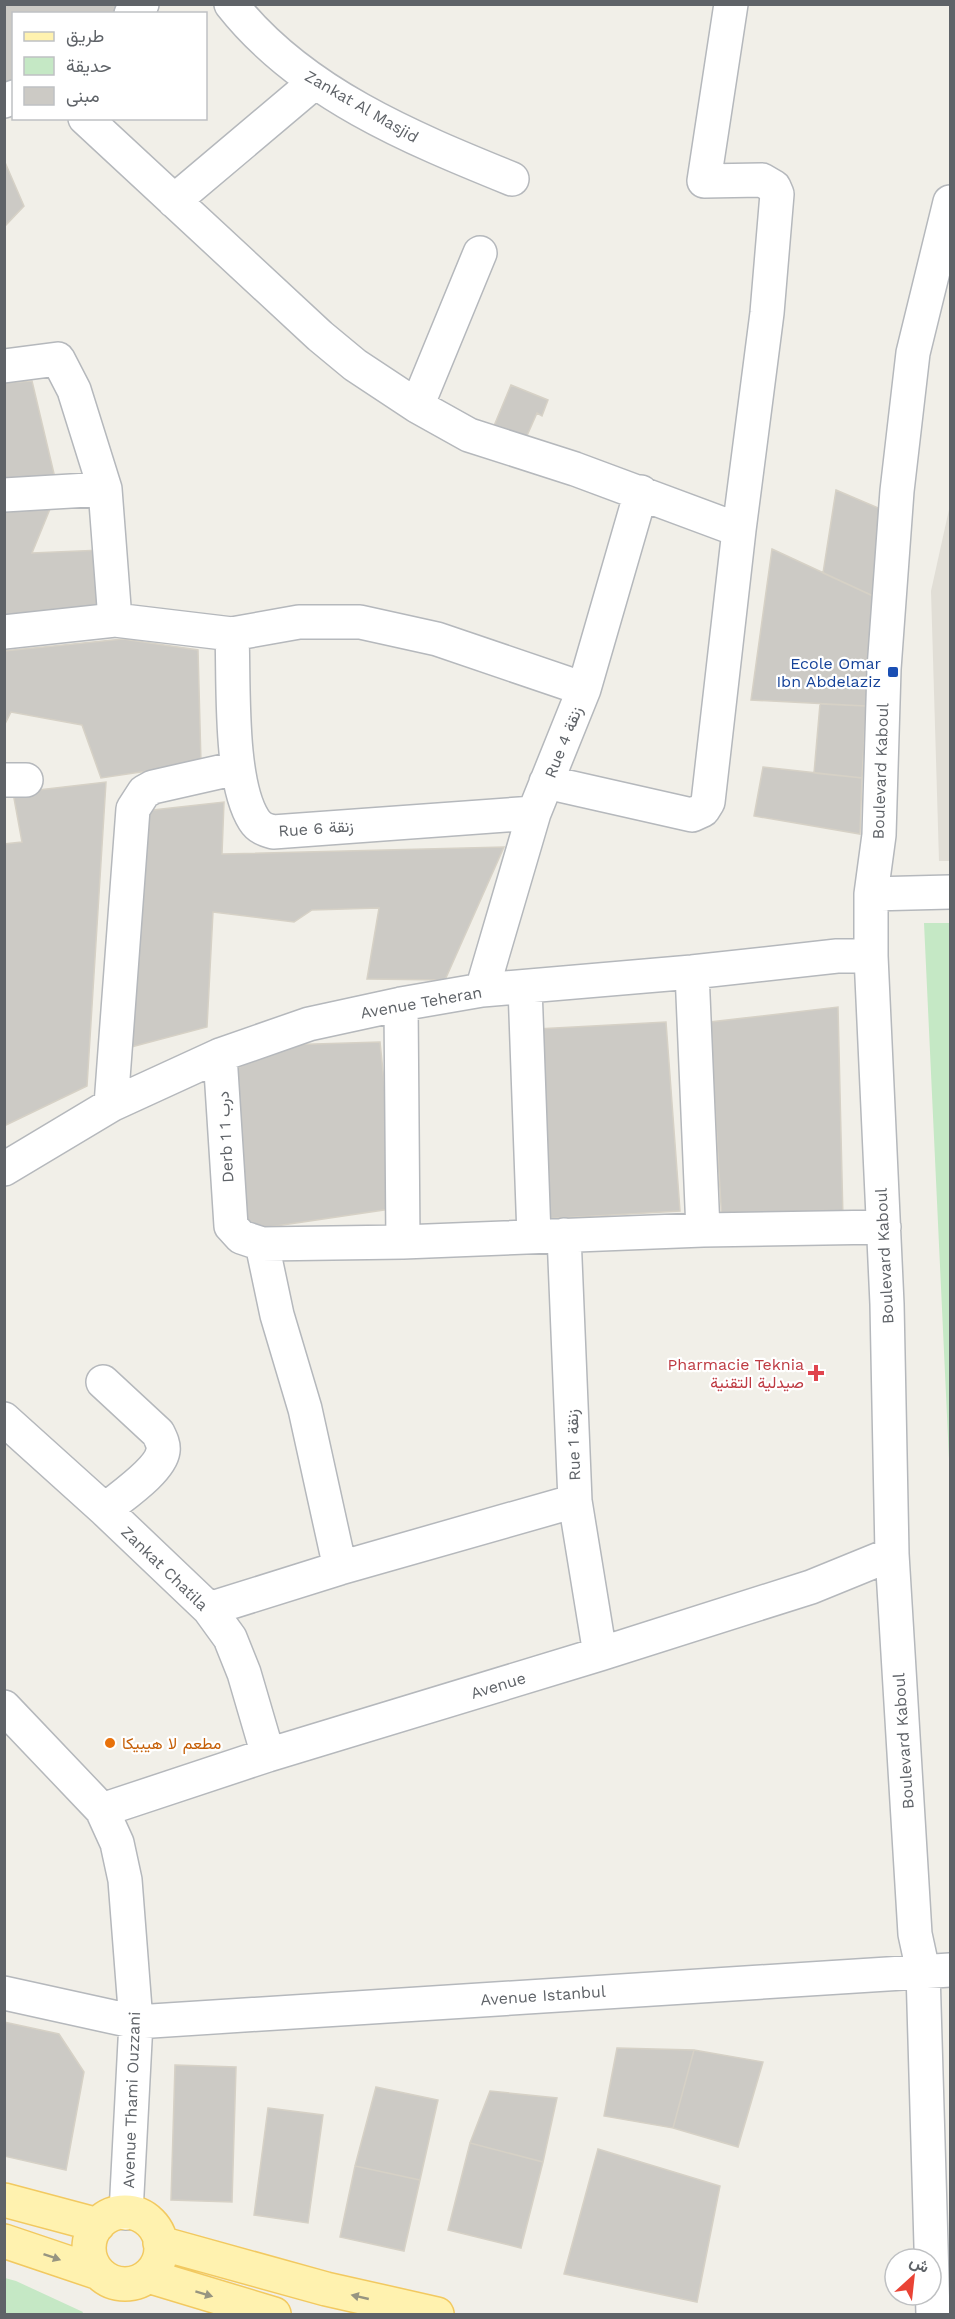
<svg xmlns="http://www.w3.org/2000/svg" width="955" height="2319" viewBox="0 0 955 2319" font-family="'Work Sans',Vazirmatn,sans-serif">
<rect width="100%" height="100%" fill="#f1efe8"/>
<path fill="#e1ded6" d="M 950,505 L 950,861 L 939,861 L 931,591 Z"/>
<path fill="#c5e8c5" d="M 924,923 L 950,923 L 950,1502 L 949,1459 Z
M 5,2278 L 16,2281 L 83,2312 L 82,2314 L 5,2314 Z"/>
<path fill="#cccac5" stroke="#d6d1c6" stroke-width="1.5" d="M 4,4 L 123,4 L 112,14 L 14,14 L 14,86 L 4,92 Z
M 4,160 L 24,206 L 4,227 Z
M 32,381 L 56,482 L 4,484 L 4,383 Z
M 511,385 L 548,400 L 542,416 L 537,413 L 522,447 L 491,433 Z
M 836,490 L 890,513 L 884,601 L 823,573 Z
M 50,509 L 32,553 L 102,550 L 103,608 L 4,619 L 4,512 Z
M 772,549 L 884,601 L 866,706 L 751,700 Z
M 123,639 L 198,650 L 201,763 L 101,778 L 82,725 L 11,712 L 4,726 L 4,651 Z
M 820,704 L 866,706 L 862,778 L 814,773 Z
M 763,767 L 862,778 L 860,834 L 754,816 Z
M 106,782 L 87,1086 L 4,1126 L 4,844 L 22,842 L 13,793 Z
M 224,802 L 222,854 L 504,847 L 445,980 L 367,979 L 379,908 L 312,910 L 294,922 L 213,912 L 207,1027 L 120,1050 L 144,811 Z
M 838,1007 L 843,1219 L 722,1222 L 710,1022 Z
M 666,1022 L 680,1211 L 543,1219 L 537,1029 Z
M 380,1042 L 397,1208 L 236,1232 L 230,1072 L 282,1045 Z
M 4,2022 L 59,2034 L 84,2072 L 66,2170 L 4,2156 Z
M 617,2048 L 694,2050 L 673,2128 L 604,2116 Z
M 694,2050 L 763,2062 L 738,2147 L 673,2128 Z
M 175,2065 L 236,2067 L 232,2202 L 171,2200 Z
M 376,2087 L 438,2100 L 420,2180 L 355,2166 Z
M 490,2091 L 557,2098 L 543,2162 L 470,2143 Z
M 268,2108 L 323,2115 L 308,2223 L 254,2215 Z
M 470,2143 L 543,2162 L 521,2248 L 448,2230 Z
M 598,2149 L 720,2186 L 697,2302 L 564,2274 Z
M 355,2166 L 420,2180 L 404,2251 L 340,2237 Z"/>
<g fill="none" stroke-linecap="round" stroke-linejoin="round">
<g stroke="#b5b8bc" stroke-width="36">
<path id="minor" d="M 231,4 C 301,93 411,138 512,179
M 131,14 L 142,4
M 4,101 L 14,97
M 85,118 L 320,336 L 355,365 L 417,406 L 469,435 L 575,469 L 739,530
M 174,201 L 315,82
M 4,366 L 58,359 L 74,390 L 105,489 L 115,620
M 417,406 L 480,253
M 4,495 L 105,489
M 4,632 L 115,620 L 232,634 L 299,622 L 360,622 L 437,639 L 584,689
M 232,634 C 234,682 229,781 254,820 C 259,828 266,830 273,832 L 534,813
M 4,780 L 26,780
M 546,782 L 692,815 L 703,810 L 708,802 L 739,530 L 767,313 L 777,194 L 774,187 L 762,180 L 704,181 L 731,4
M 871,894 L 950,892
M 692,972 L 703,1230
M 525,987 L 534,1236
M 482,990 L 534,813 L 584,689 L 641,492
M 401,1004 L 403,1242
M 220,1055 L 231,1226 L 241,1237 L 262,1244 L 403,1242 L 703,1230 L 884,1227
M 111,1105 L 133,809 L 144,792 L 153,787 L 237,768
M 4,1169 L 111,1105 L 220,1055 L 309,1024 L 401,1004 L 482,990 L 692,972 L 837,956 L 871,956
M 564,1235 L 575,1501 L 600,1654
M 262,1244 L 277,1315 L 305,1409 L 340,1568
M 103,1382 L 158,1433 C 161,1439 164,1445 163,1451 C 160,1471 120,1497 105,1510
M 4,1419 L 105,1510 L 209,1609 L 230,1638 L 244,1673 L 268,1755
M 209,1609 L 340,1568 L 575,1501
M 4,1707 L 102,1810 L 117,1843 L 125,1880 L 136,2022 L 126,2213
M 102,1810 L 268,1755 L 600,1654 L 811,1587 L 892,1554
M 4,1993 L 136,2022 L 950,1970
M 933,2314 L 923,1971 L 915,1934 L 892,1554 L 887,1304 L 871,956 L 871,894 L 879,835 L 884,669 L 897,491 L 913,353 L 950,202"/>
</g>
<g stroke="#f2c960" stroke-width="36">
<path id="major" d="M 4,2200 L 98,2225
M89 2248a36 36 0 1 1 72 0a36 36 0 1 1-72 0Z
M 4,2241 L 99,2273
M 160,2243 L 326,2289 L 437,2314
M 148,2276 L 274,2314"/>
</g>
<use href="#minor" stroke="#fff" stroke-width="33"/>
<use href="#major" stroke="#fff2af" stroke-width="33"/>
</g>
<defs><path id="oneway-solid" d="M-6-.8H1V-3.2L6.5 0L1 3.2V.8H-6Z" transform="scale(1.5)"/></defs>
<g fill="#979581">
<use href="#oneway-solid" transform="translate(52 2257) rotate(19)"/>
<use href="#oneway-solid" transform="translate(204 2294) rotate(17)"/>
<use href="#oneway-solid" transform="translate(360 2297) rotate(-167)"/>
</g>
<rect fill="#1a4fb4" stroke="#fff" stroke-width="2" x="887" y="666" width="12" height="12" rx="3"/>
<path fill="#e0444e" stroke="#fff" stroke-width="2" d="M813 1364h6v6h6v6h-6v6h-6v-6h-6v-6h6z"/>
<circle fill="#e8710a" stroke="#fff" stroke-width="2" cx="110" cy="1743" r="6"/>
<g text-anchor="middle" stroke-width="4.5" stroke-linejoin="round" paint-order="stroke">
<g font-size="16" fill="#5f6368" stroke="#fff">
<text transform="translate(362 106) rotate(30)" y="6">Zankat Al Masjid</text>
<text transform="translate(563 742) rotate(-68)" y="6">Rue 4 زنقة</text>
<text transform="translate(880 771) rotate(-88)" y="6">Boulevard Kaboul</text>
<text transform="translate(316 828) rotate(-4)" y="6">Rue 6 زنقة</text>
<text transform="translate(421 1002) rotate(-10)" y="6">Avenue Teheran</text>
<text transform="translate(225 1137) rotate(-93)" y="6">Derb 1 درب 1</text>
<text transform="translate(884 1256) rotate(-93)" y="6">Boulevard Kaboul</text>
<text transform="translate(573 1445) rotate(-92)" y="6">Rue 1 زنقة</text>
<text transform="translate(165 1568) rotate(44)" y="6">Zankat Chatila</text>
<text transform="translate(498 1685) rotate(-17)" y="6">Avenue</text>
<text transform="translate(903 1741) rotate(-94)" y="6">Boulevard Kaboul</text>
<text transform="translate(543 1995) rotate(-4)" y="6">Avenue Istanbul</text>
<text transform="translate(131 2100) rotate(-88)" y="6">Avenue Thami Ouzzani</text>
</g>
<g font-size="16" fill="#164399" stroke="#fff" text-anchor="end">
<text x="881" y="669">Ecole Omar<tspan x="881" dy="18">Ibn Abdelaziz</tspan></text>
</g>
<g font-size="16" fill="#be3a42" stroke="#fff" text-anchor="end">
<text x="804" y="1370">Pharmacie Teknia<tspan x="804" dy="18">صيدلية التقنية</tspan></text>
</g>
<g font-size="16" fill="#c56008" stroke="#fff" text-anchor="start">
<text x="122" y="1749">مطعم لا هيبيكا</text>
</g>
</g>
<rect width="955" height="2319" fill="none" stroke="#5f6368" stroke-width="12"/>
<rect x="12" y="12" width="195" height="108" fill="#ffffff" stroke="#bfc1c3" stroke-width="1.5"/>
<rect x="24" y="32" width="30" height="9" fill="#fff2af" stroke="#bfc1c3" stroke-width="1.5"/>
<text x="66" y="42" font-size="18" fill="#5f6368">طريق</text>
<rect x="24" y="57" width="30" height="18" fill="#c5e8c5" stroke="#bfc1c3" stroke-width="1.5"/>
<text x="66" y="72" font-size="18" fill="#5f6368">حديقة</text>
<rect x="24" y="87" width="30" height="18" fill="#cccac5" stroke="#bfc1c3" stroke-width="1.5"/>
<text x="66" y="102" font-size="18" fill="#5f6368">مبنى</text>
<g transform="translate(913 2277) rotate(27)"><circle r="28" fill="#ffffff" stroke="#bfc1c3" stroke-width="1.5"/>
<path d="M0-4.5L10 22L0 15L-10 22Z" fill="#ea4335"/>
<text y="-9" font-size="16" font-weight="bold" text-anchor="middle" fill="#5f6368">ش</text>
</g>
</svg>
